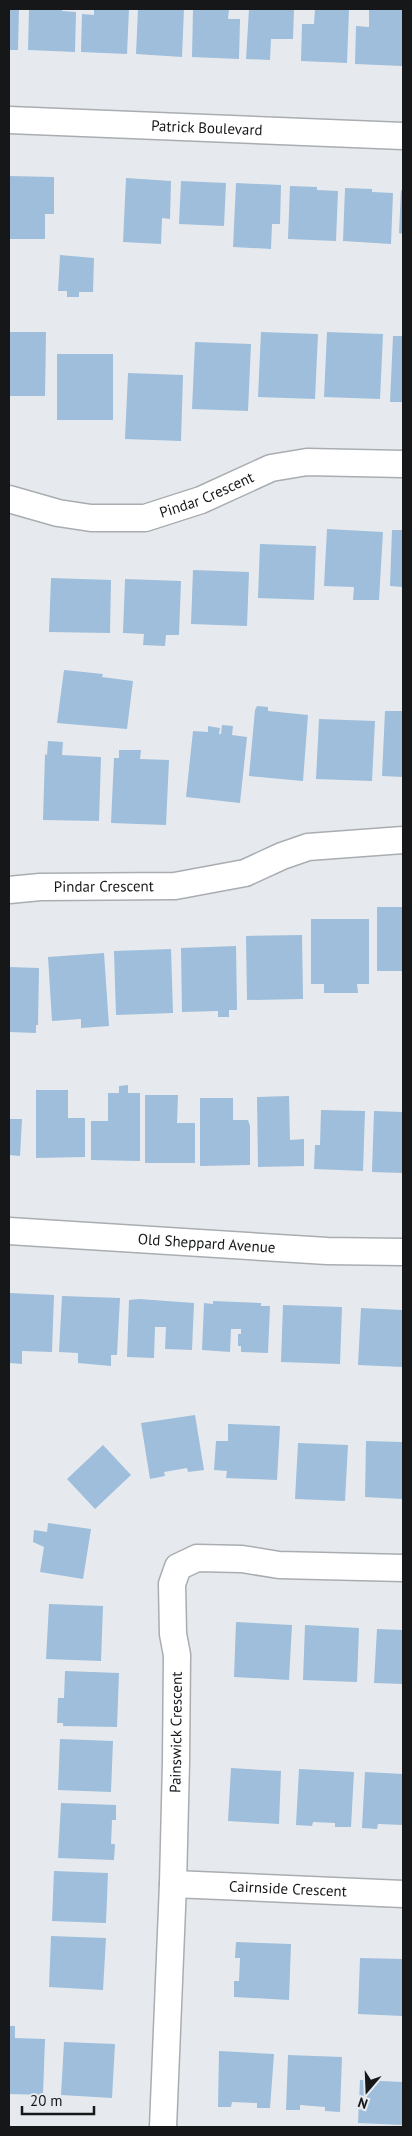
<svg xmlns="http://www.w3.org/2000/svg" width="412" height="2136" viewBox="0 0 412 2136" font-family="'PT Sans',sans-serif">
<rect width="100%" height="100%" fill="#e6eaee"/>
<path fill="#9ebedc" d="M 9,9 L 19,9 L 18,50 L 9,50 Z
M 29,9 L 63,9 L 62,11 L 76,12 L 75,52 L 28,50 Z
M 94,9 L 129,9 L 127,54 L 81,52 L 82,14 L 94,15 Z
M 138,9 L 184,9 L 182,57 L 136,54 Z
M 193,9 L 229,9 L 228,19 L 240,19 L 239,59 L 192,57 Z
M 249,9 L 294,9 L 293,39 L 271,39 L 270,60 L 246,59 Z
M 315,9 L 349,9 L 347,63 L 301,61 L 302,24 L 314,24 Z
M 369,9 L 403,9 L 402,66 L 355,64 L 356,26 L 369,27 Z
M 9,176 L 54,177 L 54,214 L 45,214 L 45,239 L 9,239 Z
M 126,178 L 171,181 L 170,219 L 162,218 L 161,244 L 123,242 Z
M 181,181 L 226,183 L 224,226 L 179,224 Z
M 236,183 L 281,185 L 280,224 L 272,224 L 271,249 L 233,247 Z
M 290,186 L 317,187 L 317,190 L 338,191 L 336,241 L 288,239 Z
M 345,188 L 372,189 L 372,192 L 393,193 L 391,244 L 343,241 Z
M 401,190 L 403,191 L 403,234 L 399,233 Z
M 60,255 L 94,258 L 93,292 L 79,292 L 79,297 L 67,297 L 67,291 L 58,291 Z
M 9,332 L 46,332 L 45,396 L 9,396 Z
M 261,332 L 318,334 L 315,399 L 258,397 Z
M 327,332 L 383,334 L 380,399 L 324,397 Z
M 393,336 L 403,336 L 403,402 L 390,402 Z
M 195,342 L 251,344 L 248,411 L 192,409 Z
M 57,354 L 113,354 L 113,420 L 57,420 Z
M 128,373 L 183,375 L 181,441 L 125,439 Z
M 327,529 L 383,532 L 379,600 L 353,600 L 354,587 L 324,586 Z
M 392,530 L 403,530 L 403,587 L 390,586 Z
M 260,544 L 316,546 L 314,600 L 258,598 Z
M 193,570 L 249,572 L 247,626 L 191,624 Z
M 51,578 L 111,580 L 110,633 L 49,632 Z
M 125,579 L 181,581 L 179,635 L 166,635 L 165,646 L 143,645 L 144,634 L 123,633 Z
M 64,670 L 103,674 L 102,677 L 133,681 L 127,729 L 57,723 Z
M 257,706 L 268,707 L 268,711 L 308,715 L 303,781 L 249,776 L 255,710 Z
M 385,711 L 403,711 L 403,777 L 382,776 Z
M 319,719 L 375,721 L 372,781 L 316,779 Z
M 222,725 L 233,726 L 232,735 L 247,737 L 240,803 L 186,797 L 193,731 L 208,732 L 208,726 L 220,728 L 219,734 L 221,734 Z
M 48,741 L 63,742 L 62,755 L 101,757 L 99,821 L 43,820 L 45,754 L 47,755 Z
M 119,750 L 141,750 L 140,759 L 169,760 L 166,825 L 111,823 L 114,758 L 119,758 Z
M 377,907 L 403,907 L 403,971 L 377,971 Z
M 311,919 L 369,919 L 369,984 L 357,984 L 358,993 L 324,993 L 324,984 L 311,984 Z
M 302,935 L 303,999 L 247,1000 L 246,936 Z
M 236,946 L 237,1010 L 229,1010 L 229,1017 L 218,1017 L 218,1011 L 182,1012 L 181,948 Z
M 171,949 L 173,1013 L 116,1015 L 114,951 Z
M 104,953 L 109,1026 L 81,1028 L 81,1019 L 52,1021 L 48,957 Z
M 9,967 L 39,968 L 38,1025 L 36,1025 L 36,1033 L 9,1032 Z
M 128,1085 L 128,1093 L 140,1093 L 140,1161 L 91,1160 L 91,1121 L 108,1121 L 108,1093 L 119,1093 L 119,1086 Z
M 36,1090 L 68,1090 L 68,1118 L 85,1118 L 85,1157 L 36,1158 Z
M 145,1095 L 178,1095 L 177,1123 L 195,1123 L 195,1163 L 145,1163 Z
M 289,1096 L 290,1140 L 304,1139 L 304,1166 L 258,1167 L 257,1097 Z
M 200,1098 L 233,1098 L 233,1120 L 248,1120 L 250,1126 L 250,1165 L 200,1166 Z
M 321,1110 L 365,1111 L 363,1171 L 314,1169 L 315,1145 L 320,1145 Z
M 374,1111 L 403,1112 L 403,1173 L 372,1172 Z
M 9,1119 L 22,1119 L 20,1156 L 9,1155 Z
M 9,1293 L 54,1295 L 52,1352 L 22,1351 L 22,1364 L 9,1363 Z
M 62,1296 L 120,1298 L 117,1355 L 111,1355 L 111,1366 L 78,1363 L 78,1353 L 59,1352 Z
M 139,1299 L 194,1303 L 192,1350 L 165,1349 L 166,1327 L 155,1327 L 154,1358 L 127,1357 L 129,1300 Z
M 213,1301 L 261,1303 L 261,1306 L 270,1306 L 268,1353 L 241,1352 L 241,1346 L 238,1346 L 238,1334 L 241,1334 L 241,1329 L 231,1329 L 230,1352 L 202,1350 L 204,1303 L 213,1304 Z
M 283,1305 L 342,1307 L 340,1364 L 281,1362 Z
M 361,1308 L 403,1310 L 403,1367 L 358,1365 Z
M 195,1415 L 204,1470 L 188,1472 L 187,1468 L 164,1472 L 165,1476 L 150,1479 L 141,1423 Z
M 228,1424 L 280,1426 L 277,1480 L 226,1478 L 227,1471 L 214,1470 L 216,1441 L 228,1441 Z
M 366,1441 L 403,1442 L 403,1499 L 365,1497 Z
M 298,1443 L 348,1445 L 345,1501 L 295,1499 Z
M 103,1445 L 131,1475 L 95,1509 L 67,1479 Z
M 48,1523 L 91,1529 L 83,1579 L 40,1572 L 44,1547 L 33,1542 L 34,1530 L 47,1532 Z
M 49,1604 L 103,1606 L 101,1661 L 46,1659 Z
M 236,1622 L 292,1625 L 289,1680 L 234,1677 Z
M 305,1625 L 359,1628 L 357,1682 L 303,1680 Z
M 377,1629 L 403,1630 L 403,1684 L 374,1683 Z
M 65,1671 L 119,1673 L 117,1727 L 63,1726 L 63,1723 L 57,1723 L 58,1698 L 64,1698 Z
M 60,1739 L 113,1741 L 111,1792 L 58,1790 Z
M 231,1768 L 281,1771 L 279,1824 L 228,1821 Z
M 299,1769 L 354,1772 L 351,1827 L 335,1827 L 335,1823 L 313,1822 L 312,1826 L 296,1825 Z
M 365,1772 L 403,1774 L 403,1825 L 378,1824 L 377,1829 L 362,1828 Z
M 61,1803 L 116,1805 L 116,1820 L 112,1820 L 111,1844 L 115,1844 L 114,1860 L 58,1858 Z
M 54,1871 L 108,1873 L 106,1923 L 52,1921 Z
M 51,1936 L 106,1938 L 103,1990 L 49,1987 Z
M 236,1942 L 291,1944 L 289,2000 L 234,1997 L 234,1981 L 239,1981 L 240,1958 L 235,1958 Z
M 360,1958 L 403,1959 L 403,2016 L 358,2014 Z
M 9,2026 L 15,2026 L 15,2038 L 45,2039 L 43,2095 L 9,2094 Z
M 64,2042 L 115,2044 L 112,2098 L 61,2095 Z
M 219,2051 L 274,2054 L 270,2108 L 257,2108 L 257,2103 L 232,2102 L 231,2107 L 218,2107 Z
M 288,2055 L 342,2057 L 340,2112 L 325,2111 L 325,2107 L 300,2105 L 300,2110 L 286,2110 Z
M 360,2080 L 403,2082 L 403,2125 L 358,2123 Z"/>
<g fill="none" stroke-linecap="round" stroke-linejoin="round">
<g stroke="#a9adb1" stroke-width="29">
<g id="minor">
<path id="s1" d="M 9,120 L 403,136"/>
<path id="s2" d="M 9,499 L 58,513 L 91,518 L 145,518 L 201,500 L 271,468 L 307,462 L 403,464"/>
<path id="s3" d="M 9,890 L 40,887 L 175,886 L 245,873 L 282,856 L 308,847 L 403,840"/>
<path id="s4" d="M 9,1231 L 327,1251 L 403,1252"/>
<path id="s5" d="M 173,1884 L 403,1894"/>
<path id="s6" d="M 163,2127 L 173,1884 L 176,1762 L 177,1655 L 173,1634 L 172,1584 L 178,1567 L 197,1558 L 242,1559 L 279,1565 L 403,1568"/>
</g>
</g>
<use href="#minor" stroke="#fff" stroke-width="26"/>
</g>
<g text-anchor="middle" stroke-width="4" stroke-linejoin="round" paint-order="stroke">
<g font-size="15" fill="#151718" stroke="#e6eaee">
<text dy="5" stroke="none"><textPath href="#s1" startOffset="198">Patrick Boulevard</textPath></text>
<text dy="5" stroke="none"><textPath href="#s2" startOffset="204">Pindar Crescent</textPath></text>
<text dy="5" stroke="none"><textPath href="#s3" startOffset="95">Pindar Crescent</textPath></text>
<text dy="5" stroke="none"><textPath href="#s4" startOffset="198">Old Sheppard Avenue</textPath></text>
<text dy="5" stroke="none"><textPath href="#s6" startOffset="395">Painswick Crescent</textPath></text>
<text dy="5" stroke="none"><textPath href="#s5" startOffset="115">Cairnside Crescent</textPath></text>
</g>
</g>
<rect width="412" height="2136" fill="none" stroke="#151718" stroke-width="20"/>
<g transform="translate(367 2091) rotate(199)" stroke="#e6eaee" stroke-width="4" paint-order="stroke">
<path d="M0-4L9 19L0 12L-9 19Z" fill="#151718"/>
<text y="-8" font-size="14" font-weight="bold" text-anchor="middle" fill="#151718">N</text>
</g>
<path d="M22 2106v8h72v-8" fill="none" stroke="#151718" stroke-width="2.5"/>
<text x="30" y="2106" font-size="15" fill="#151718" stroke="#e6eaee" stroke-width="4" paint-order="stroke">20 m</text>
</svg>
